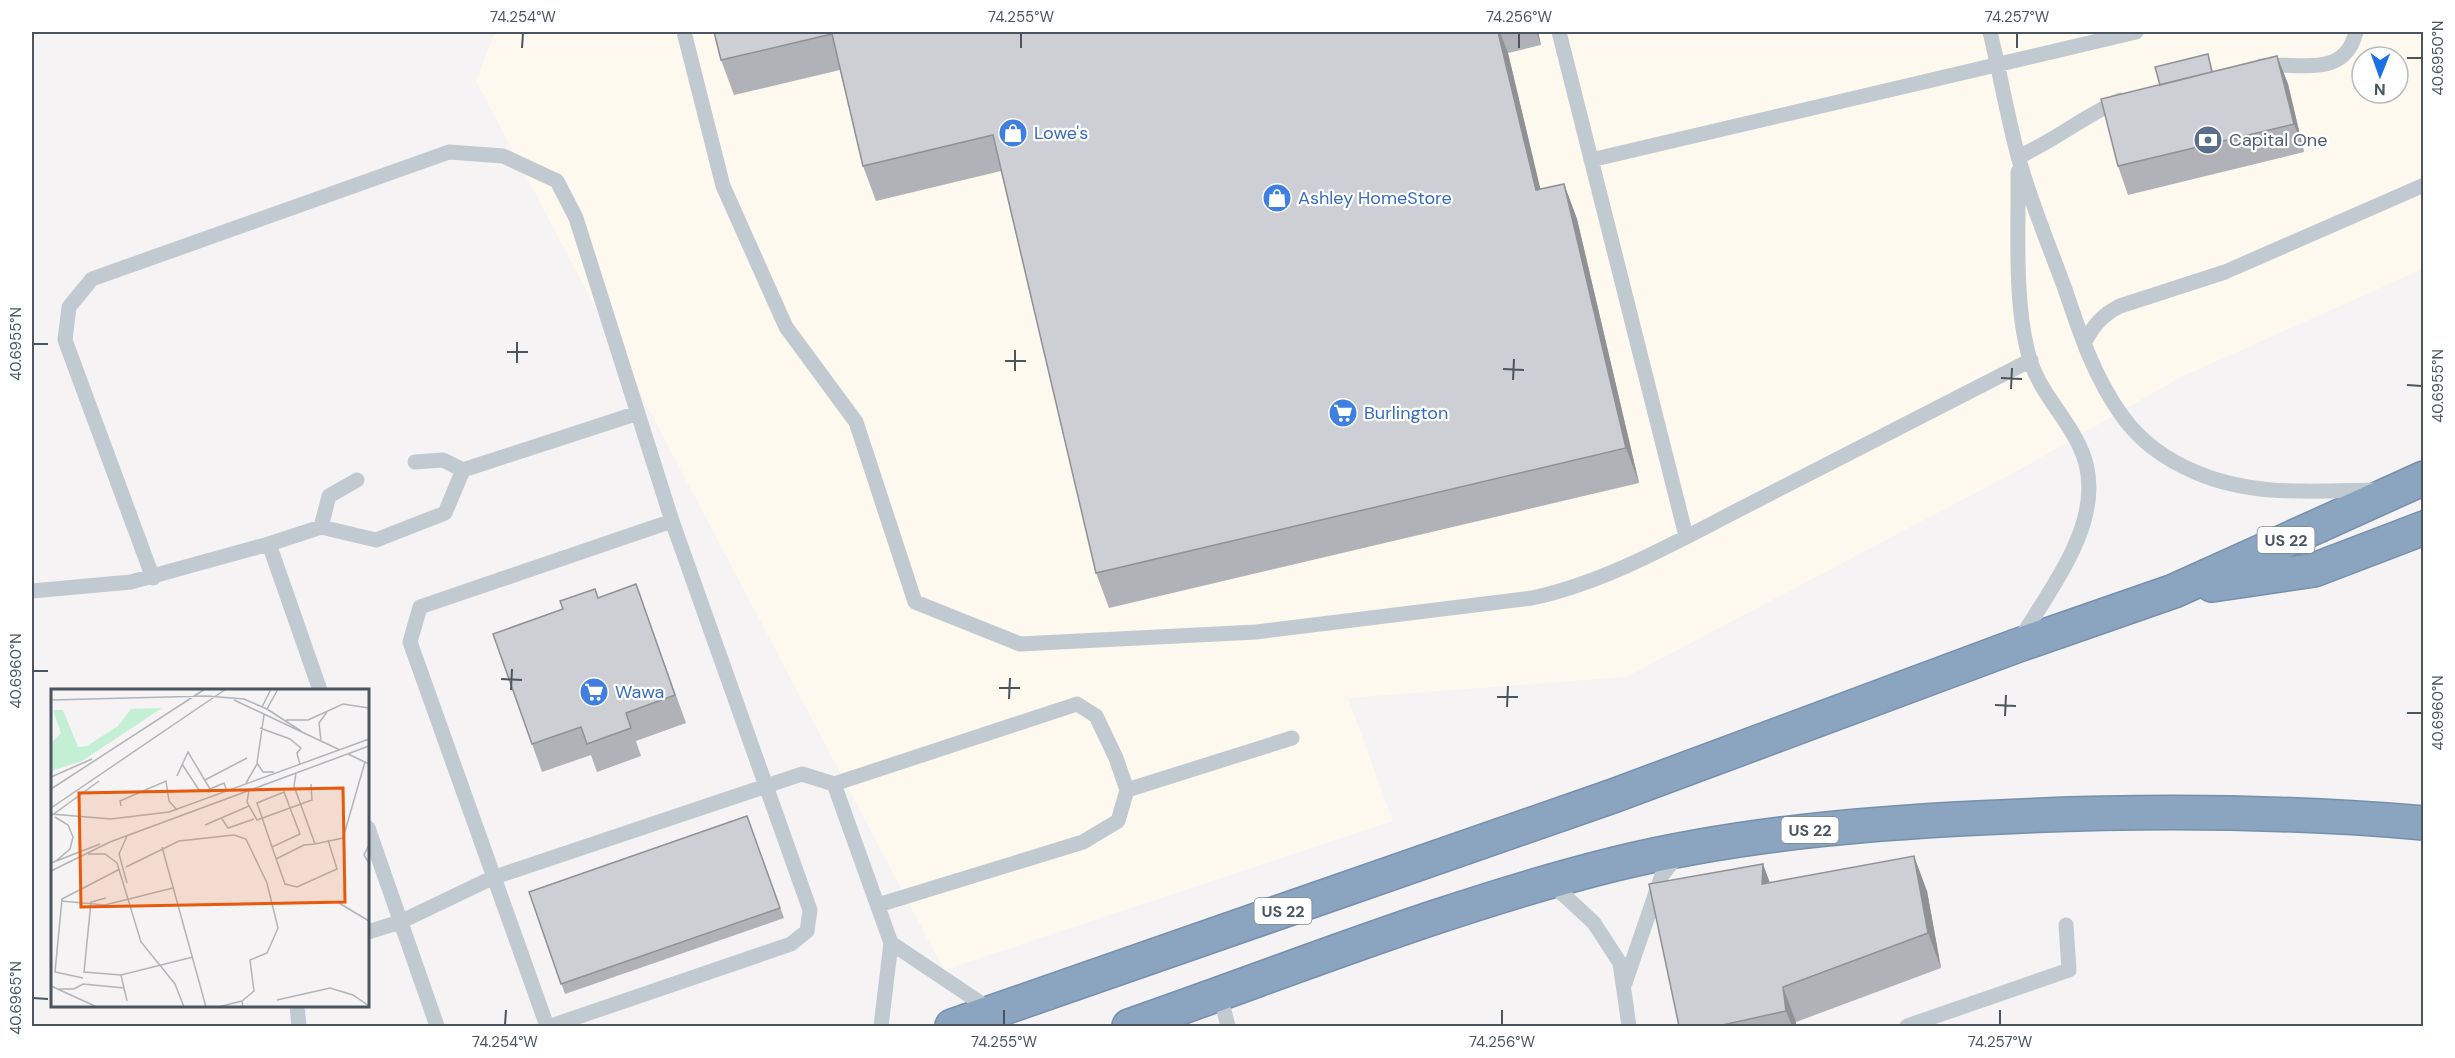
<svg xmlns="http://www.w3.org/2000/svg" width="2455" height="1058" viewBox="0 0 2455 1058" font-family="'DM Sans',sans-serif">
<rect width="100%" height="100%" fill="#f5f3f3"/>
<path fill="#fdf9ef" fill-rule="evenodd" d="M 495,32 L 2423,32 L 2423,269 L 2181,377 L 2019,470 L 1626,677 L 1348,698 L 1393,821 L 944,970 L 476,81 ZM 2362,57 L 2398,57 L 2398,93 L 2362,93 Z"/>
<g fill="none" stroke-linecap="round" stroke-linejoin="round">
<g stroke="#768fac" stroke-width="36">
<path id="highway" d="M 2212,585 L 2314,570 L 2424,528
M 952,1026 L 1613,796 L 2016,646 L 2174,591 L 2424,478
M 1129,1026 C 1290,970 1450,905 1615,864 C 1734,835 1856,824 1978,818 C 2127,810 2275,810 2424,823"/>
</g>
<path stroke="#c1c9d1" stroke-width="15" d="M 684,32 L 723,186 L 786,327 L 856,422 L 915,602 L 1020,644 L 1256,632 L 1532,598 C 1610,581 1681,539 1752,503 C 1845,455 1938,408 2031,360
M 1559,32 L 1686,536
M 1990,32 C 2000,73 2007,115 2018,156 C 2030,201 2049,245 2065,289 C 2080,334 2095,379 2123,417 C 2141,442 2167,460 2195,472 C 2252,497 2314,491 2375,490
M 2261,66 C 2299,61 2344,80 2356,32
M 2018,157 C 2054,141 2084,116 2120,100
M 1591,160 L 2136,32
M 2018,172 C 2019,232 2013,306 2031,363 C 2042,394 2065,416 2079,445 C 2113,513 2052,584 2020,640
M 2084,343 C 2094,325 2102,315 2120,306 L 2225,272 L 2424,185
M 415,462 L 443,460 L 463,470
M 321,527 L 329,496 L 357,480
M 269,544 L 321,527 L 376,540 L 445,513 L 463,470 L 638,413
M 153,578 L 65,340 L 69,307 L 92,279 L 449,152 L 503,156 L 557,181 L 576,218 L 672,521
M 32,591 L 131,582 L 269,544 L 320,690
M 834,784 L 1077,704 L 1096,716 L 1116,758 L 1127,790 L 1118,821 L 1083,842 L 878,905
M 1127,790 L 1292,738
M 368,828 L 437,1026
M 1550,882 L 1594,923 L 1620,963 L 1629,1026
M 368,932 L 400,922 L 492,878 L 802,774 L 834,784 L 891,943 L 881,1026
M 891,943 L 994,1012
M 1625,983 L 1662,875 L 1679,854
M 1220,995 L 1228,1026
M 297,1006 L 299,1026
M 547,1026 L 410,642 L 420,607 L 672,521 L 810,910 L 807,931 L 791,944 L 551,1026
M 1907,1026 L 2069,970 L 2066,925"/>
<use href="#highway" stroke="#8ba4c0" stroke-width="33"/>
</g>
<path fill="#b0b2b7" d="M 714,32 L 1538,32 L 1541,45 L 1508,53 L 1540,189 L 1564,184 L 1577,219 L 1639,483 L 1109,608 L 1096,573 L 1001,171 L 876,201 L 863,166 L 840,70 L 734,95 L 721,60 Z
M 2208,54 L 2213,72 L 2277,56 L 2288,84 L 2304,152 L 2128,195 L 2118,166 L 2160,85 Z
M 636,584 L 686,723 L 636,741 L 641,756 L 597,772 L 591,755 L 542,772 L 493,634 L 563,609 L 595,589 L 598,598 Z
M 747,816 L 784,918 L 565,994 L 529,892 Z
M 1770,883 L 1927,891 L 1941,968 L 1796,1022 L 1796,1026 L 1679,1026 Z"/>
<path fill="#909195" d="M 1498,32 L 1500,32 L 1508,53 L 1549,225 L 1536,190 Z
M 1536,32 L 1538,32 L 1541,45 Z
M 2277,56 L 2288,84 L 2304,152 L 2294,124 Z
M 1564,184 L 1577,219 L 1639,483 L 1626,448 Z
M 1914,856 L 1927,891 L 1941,968 L 1928,933 Z
M 1763,864 L 1776,899 L 1762,884 Z
M 1783,987 L 1796,1022 L 1796,1026 L 1792,1026 L 1786,1011 Z"/>
<path fill="#cdcfd5" stroke="#909195" stroke-width="1.5" d="M 714,32 L 1498,32 L 1536,190 L 1564,184 L 1626,448 L 1096,573 L 993,135 L 863,166 L 832,34 L 721,60 Z
M 2208,54 L 2212,72 L 2160,85 L 2155,67 Z
M 2277,56 L 2294,124 L 2118,166 L 2101,99 Z
M 636,584 L 675,695 L 626,713 L 631,728 L 587,744 L 581,727 L 532,744 L 493,634 L 563,609 L 560,601 L 595,589 L 598,598 Z
M 747,816 L 780,908 L 561,984 L 529,892 Z
M 1914,856 L 1928,933 L 1783,987 L 1786,1011 L 1718,1026 L 1679,1026 L 1649,884 L 1763,864 L 1762,884 Z"/>
<path fill="none" stroke="#4a5560" stroke-width="2" d="M 522,48 L 523,33M 1021,48 L 1021,33M 1519,48 L 1519,33M 2017,48 L 2017,33M 2407,58 L 2422,58M 33,344 L 48,344M 507,352 L 528,352M 1005,361 L 1026,361M 517,363 L 517,342M 1503,369 L 1524,370M 1015,371 L 1015,350M 2001,378 L 2022,379M 1513,380 L 1514,359M 2407,385 L 2422,386M 2011,389 L 2012,368M 33,671 L 48,671M 501,679 L 522,680M 999,688 L 1020,688M 511,690 L 512,669M 1497,697 L 1518,697M 1009,699 L 1010,678M 1995,705 L 2016,706M 1507,707 L 1508,686M 2407,713 L 2422,713M 2005,716 L 2006,695M 33,998 L 48,999M 505,1025 L 506,1010M 1004,1025 L 1004,1010M 1502,1025 L 1502,1010M 2000,1025 L 2000,1010"/>
<defs>
<g id="shop-disc" transform="scale(1.5)"><circle r="9.5" fill="#3f7fe0" stroke="#fff"/><path d="M-5-2.5h2.3a2.7 3.5 0 0 1 5.4 0H5L5.5 6h-11ZM-1.5-2.5h3a1.5 2.3 0 0 0-3 0Z" fill="#fff"/></g>
<g id="bank-disc" transform="scale(1.5)"><circle r="9.5" fill="#5c6f8a" stroke="#fff"/><path d="M-6-4H6V4H-6ZM0-2.3a2.3 2.3 0 1 0 0 4.6a2.3 2.3 0 1 0 0-4.6Z" fill="#fff"/></g>
<g id="supermarket-disc" transform="scale(1.5)"><circle r="9.5" fill="#3f7fe0" stroke="#fff"/><path d="M-6-5.5h2.5l.6 2H6L4.5 2H-2.5L-4.4-4H-6ZM-1.5 3.2a1.3 1.3 0 1 0 .1 0ZM3 3.2a1.3 1.3 0 1 0 .1 0Z" fill="#fff"/></g>
</defs>
<g fill-rule="evenodd">
<use href="#shop-disc" x="1013" y="133"/>
<use href="#bank-disc" x="2208" y="140"/>
<use href="#shop-disc" x="1277" y="198"/>
<use href="#supermarket-disc" x="1343" y="413"/>
<use href="#supermarket-disc" x="594" y="692"/>
</g>
<g text-anchor="middle" stroke-width="4.5" stroke-linejoin="round" paint-order="stroke">
<g fill="#fff" stroke="#808890" stroke-width="1.5">
<rect x="2257.5" y="527" width="57" height="26" rx="4.5"/>
<rect x="1781.5" y="817" width="57" height="26" rx="4.5"/>
<rect x="1254.5" y="898" width="57" height="26" rx="4.5"/>
</g>
<g font-size="16" font-weight="bold" fill="#4a5560">
<text x="2286" y="546">US 22</text>
<text x="1810" y="836">US 22</text>
<text x="1283" y="917">US 22</text>
</g>
<g font-size="18" fill="#366cbe" stroke="#fff" text-anchor="start">
<text x="1034" y="139">Lowe's</text>
<text x="1298" y="204">Ashley HomeStore</text>
<text x="1364" y="419">Burlington</text>
<text x="615" y="698">Wawa</text>
</g>
<g font-size="18" fill="#4e5e75" stroke="#fff" text-anchor="start">
<text x="2229" y="146">Capital One</text>
</g>
</g>
<g transform="translate(51 689)">
<rect width="318" height="318" fill="#f5f3f3"/>
<path d="M 111,19 L 31,72 L 0,82 L 0,54 L 10,44 L 2,21 L 12,21 L 27,58 L 36,57 L 67,37 L 80,20 Z" fill="#c3f0d5"/>
<path fill="none" stroke="#b1b4b8" stroke-width="1.5" d="M 0,11 L 155,7 L 193,10 L 216,20 L 250,42M 183,11 L 289,61M 211,18 L 220,0M 216,20 L 227,0M 235,31 L 257,31 L 292,15 L 318,19M 209,39 L 239,50 L 250,59 L 246,64 L 249,76M 270,52 L 268,34 L 276,23M 297,65 L 318,75M 206,74 L 213,26M 206,74 L 212,83 L 223,83M 131,75 L 148,101 L 159,103M 245,84 L 243,97 L 264,155 L 292,149 L 314,73M 126,87 L 137,63 L 159,100 L 173,94 L 176,102M 0,88 L 41,70M 154,91 L 196,69M 195,94 L 206,75M 0,100 L 154,0M 198,101 L 196,113 L 206,131 L 261,111 L 260,95M 233,103 L 249,145 L 221,158 L 206,114 ZM 70,117 L 69,112 L 115,92 L 118,112 L 126,121M 0,119 L 175,0M 0,125 L 60,130 L 118,123 L 318,50M 0,127 L 48,92M 4,128 L 17,136 L 22,148 L 19,160 L 5,172M 171,130 L 177,139 L 203,130M 154,136 L 198,117M 76,147 L 68,165 L 76,194M 318,156 L 313,166 L 318,174M 111,158 L 155,318M 221,158 L 234,195 L 246,198 L 286,180 L 277,151M 37,165 L 54,165 L 66,174 L 90,253 L 124,295 L 133,318M 225,170 L 253,156 L 264,155M 0,174 L 49,155M 75,178 L 128,152 L 183,146 L 195,150 L 216,194 L 227,239 L 216,264 L 199,271 L 203,302 L 191,312M 0,182 L 59,153 L 318,57M 55,209 L 40,213 L 33,283 L 70,286 L 142,268M 10,212 L 54,216 L 122,199M 288,214 L 318,232M 70,286 L 76,312M 32,289 L 4,283 L 11,210 L 69,180M 0,297 L 46,318M 8,300 L 23,300 L 32,295 L 73,299M 226,311 L 279,299 L 302,306 L 318,317M 167,318 L 191,312 L 192,318"/>
<path fill="#e8590c" fill-opacity="0.15" stroke="#e8590c" stroke-width="3" d="M 292,99 L 294,213 L 30,218 L 28,104 Z"/>
<rect width="318" height="318" fill="none" stroke="#4a5560" stroke-width="3"/>
</g>
<rect width="2455" height="1058" fill="none" stroke="#ffffff" stroke-width="66"/>
<g transform="translate(2380 75) rotate(181)"><circle r="28" fill="#ffffff" stroke="#b7bbbf" stroke-width="1.5"/>
<path d="M0-4.5L10 22L0 15L-10 22Z" fill="#1c70e5"/>
<text y="-9" font-size="16" font-weight="bold" text-anchor="middle" fill="#4a5560">N</text>
</g>
<rect x="33" y="33" width="2389" height="992" fill="none" stroke="#4a5560" stroke-width="2"/>
<g font-size="15" text-anchor="middle" fill="#4a5560">
<text x="523" y="22">74.254°W</text>
<text x="1021" y="22">74.255°W</text>
<text x="1519" y="22">74.256°W</text>
<text x="2017" y="22">74.257°W</text>
<text transform="translate(2438 58) rotate(-90)" y="5">40.6950°N</text>
<text transform="translate(16 344) rotate(-90)" y="5">40.6955°N</text>
<text transform="translate(2438 386) rotate(-90)" y="5">40.6955°N</text>
<text transform="translate(16 671) rotate(-90)" y="5">40.6960°N</text>
<text transform="translate(2438 713) rotate(-90)" y="5">40.6960°N</text>
<text transform="translate(16 998) rotate(-90)" y="5">40.6965°N</text>
<text x="505" y="1047">74.254°W</text>
<text x="1004" y="1047">74.255°W</text>
<text x="1502" y="1047">74.256°W</text>
<text x="2000" y="1047">74.257°W</text>
</g>
</svg>
